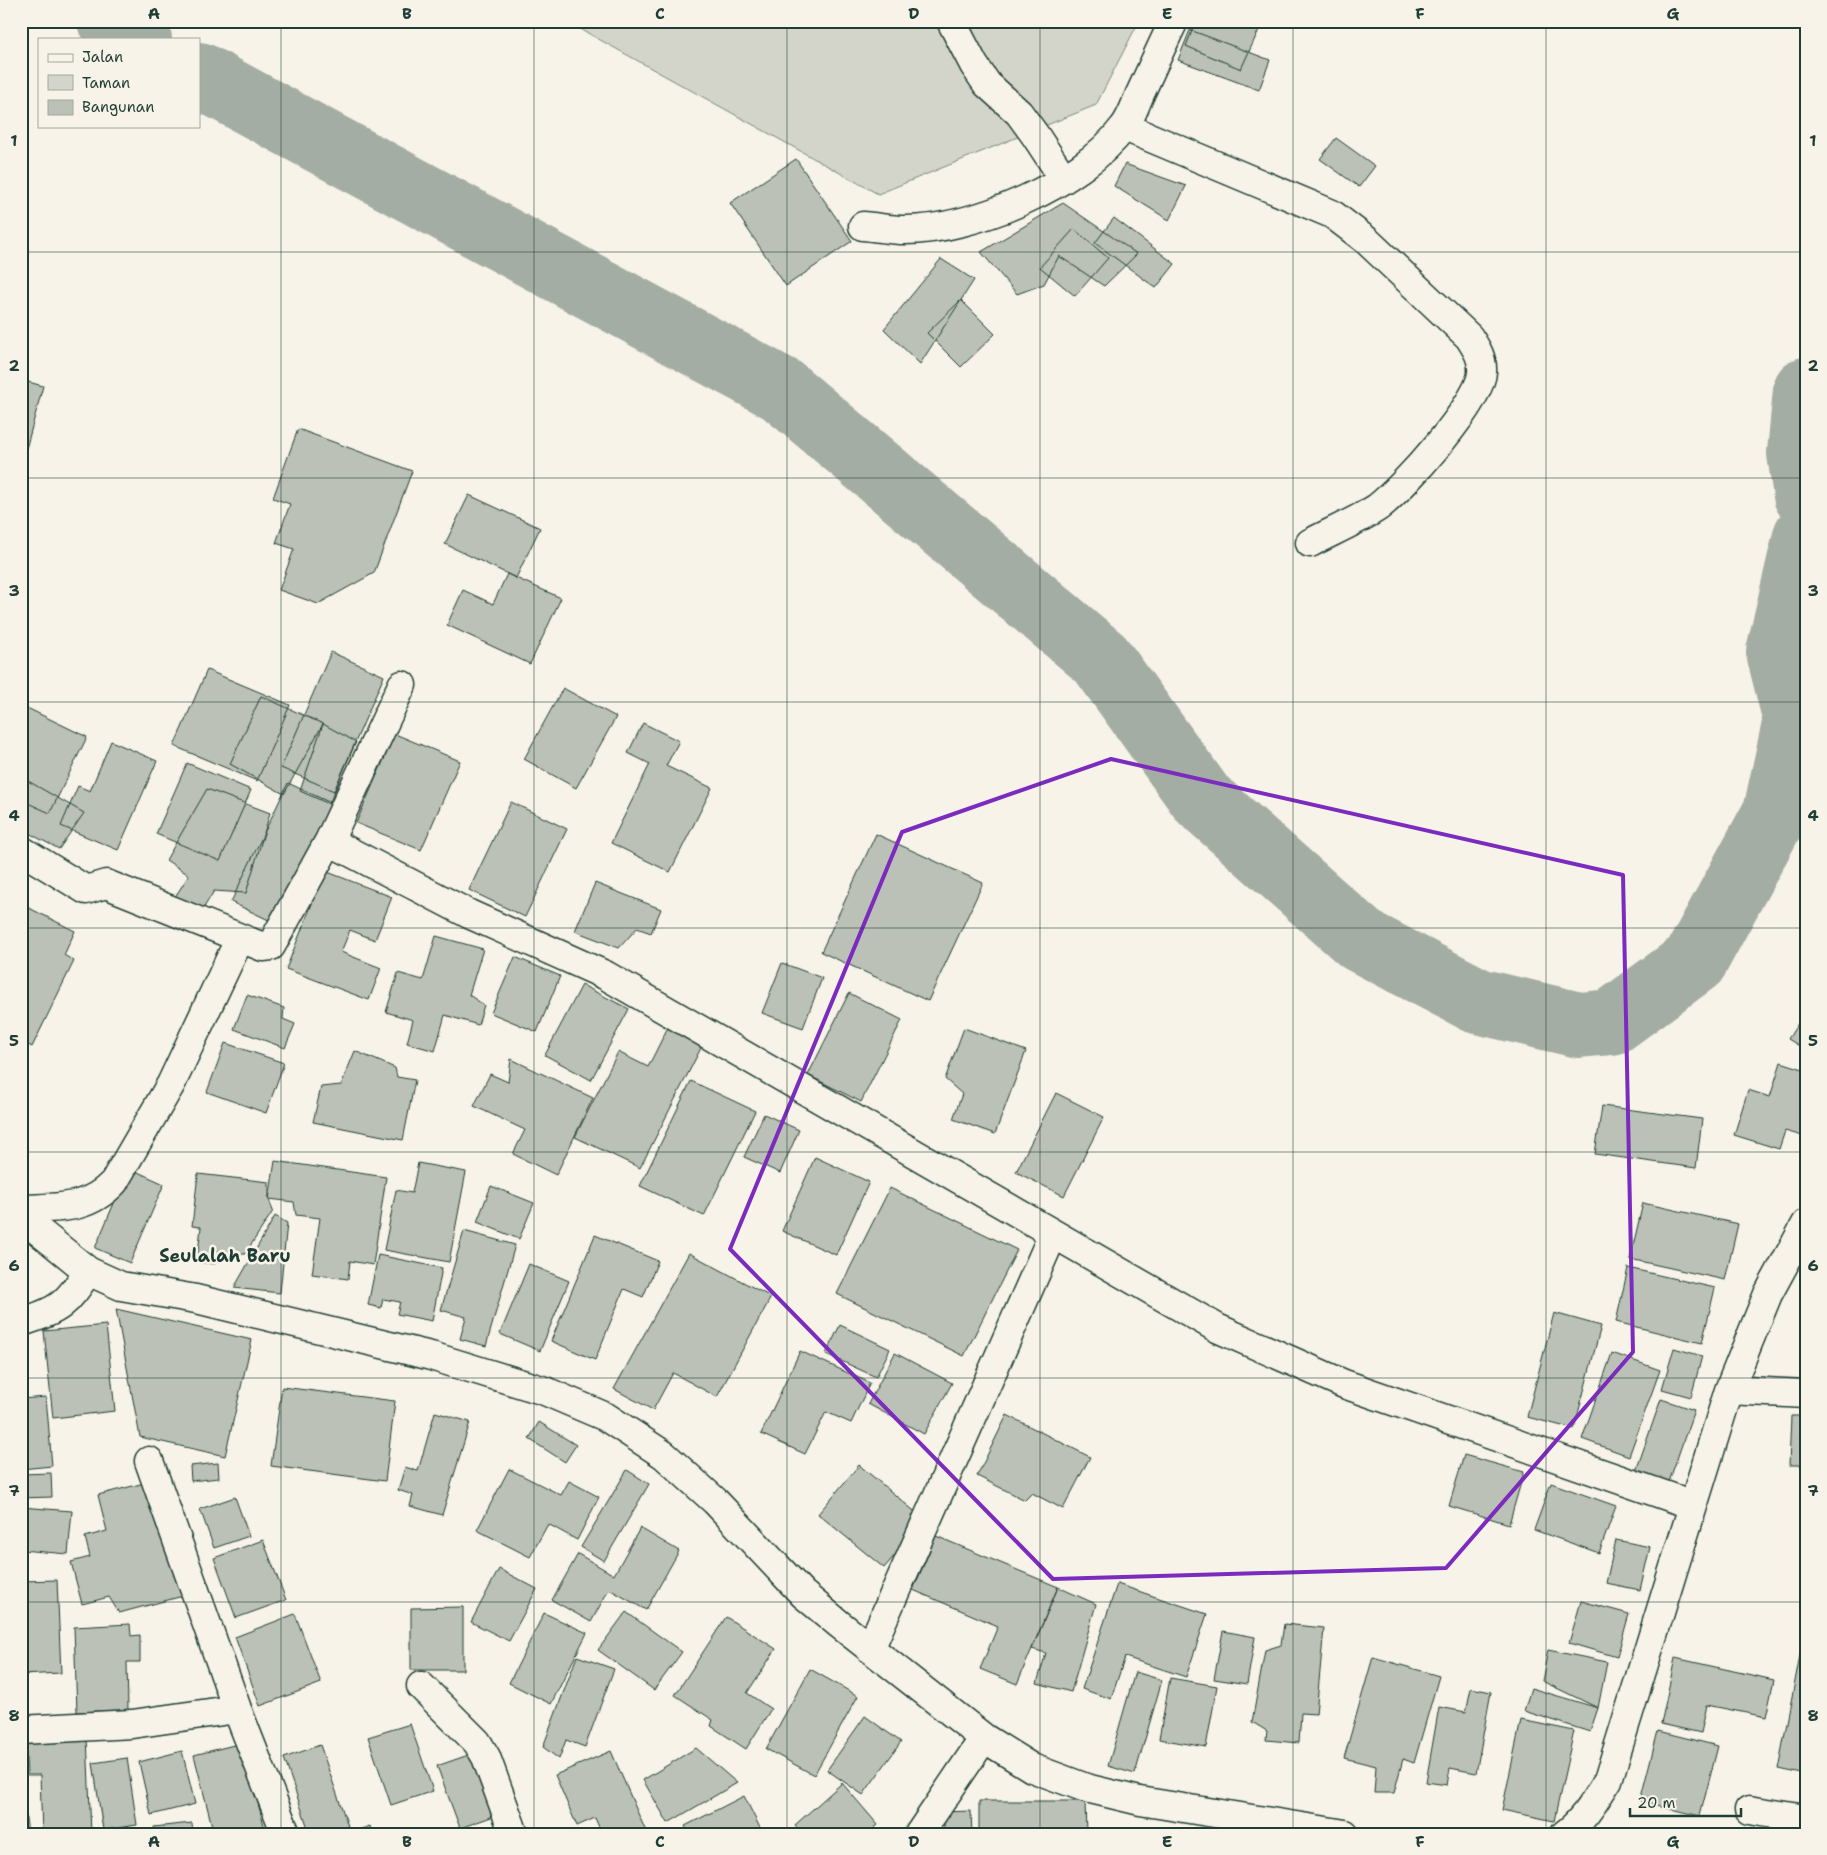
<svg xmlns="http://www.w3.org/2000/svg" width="1827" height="1855" viewBox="0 0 1827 1855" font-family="'Shantell Sans',sans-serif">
<rect width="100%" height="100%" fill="#f7f3e8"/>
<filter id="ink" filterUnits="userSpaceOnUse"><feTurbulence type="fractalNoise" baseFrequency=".02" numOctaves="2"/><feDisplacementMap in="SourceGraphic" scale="10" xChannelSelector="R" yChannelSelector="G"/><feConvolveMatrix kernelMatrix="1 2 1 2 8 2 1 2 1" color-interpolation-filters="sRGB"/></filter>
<g filter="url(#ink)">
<path fill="#d3d5ca" stroke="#79897f" d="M 566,21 L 1139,21 L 1096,105 L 878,194 Z"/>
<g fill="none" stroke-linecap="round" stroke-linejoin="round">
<path stroke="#a4ada3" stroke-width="66" d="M 110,21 L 139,39
M 199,75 L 782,390 L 1101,659 L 1202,799 L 1361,940 L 1478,1001 L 1579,1025 L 1612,1022 L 1695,961 L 1776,812 L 1796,720 L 1779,652 L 1806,536
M 1806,390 L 1800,453 L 1806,495"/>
</g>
<path fill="#bbc1b6" stroke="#1f3d34" d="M 1196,21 L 1263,21 L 1241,69 L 1186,46 Z
M 1190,30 L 1270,60 L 1259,90 L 1178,60 Z
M 1336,138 L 1375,166 L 1359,187 L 1320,159 Z
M 796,159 L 852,241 L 786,286 L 730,203 Z
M 1125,164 L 1186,186 L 1169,220 L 1114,186 Z
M 21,201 L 28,251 L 21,252 Z
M 1063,203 L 1137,254 L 1104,286 L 1059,256 L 1044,284 L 1017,294 L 981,252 Z
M 1114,218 L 1175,264 L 1156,288 L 1095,243 Z
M 1074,229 L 1108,258 L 1075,296 L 1040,267 Z
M 941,259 L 974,280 L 920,364 L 884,329 Z
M 961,300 L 995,334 L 961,367 L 927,333 Z
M 21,380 L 43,386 L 26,449 L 21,448 Z
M 298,429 L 412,471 L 374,573 L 318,604 L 279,590 L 294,549 L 276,543 L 290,504 L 273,498 Z
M 469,495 L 540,528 L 516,578 L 445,544 Z
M 507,574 L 561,598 L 530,664 L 447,625 L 463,590 L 493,604 Z
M 331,652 L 384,676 L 334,791 L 281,768 Z
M 207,670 L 290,705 L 257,781 L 174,746 Z
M 563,688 L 616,717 L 576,788 L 524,759 Z
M 261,696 L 323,724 L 284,794 L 230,764 Z
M 27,708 L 87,737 L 50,813 L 21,800 L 21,719 Z
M 643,723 L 679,741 L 666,766 L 712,788 L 670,872 L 611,843 L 650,764 L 628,753 Z
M 323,724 L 356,742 L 329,804 L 300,791 Z
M 395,734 L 460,761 L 421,850 L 356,823 Z
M 111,741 L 157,761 L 118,850 L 61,826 L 78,786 L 90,791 Z
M 187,763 L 251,790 L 220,861 L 156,834 Z
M 21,777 L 84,813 L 59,849 L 21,829 Z
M 288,783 L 333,804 L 275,923 L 231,902 Z
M 207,789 L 270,813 L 246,893 L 214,891 L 203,909 L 175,897 L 189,875 L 166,860 Z
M 511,802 L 567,829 L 525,917 L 469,890 Z
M 876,834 L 983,883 L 928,1001 L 821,952 Z
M 325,871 L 392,897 L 375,940 L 350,930 L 341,952 L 381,968 L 369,1000 L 286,969 Z
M 595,883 L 661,909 L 651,933 L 637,928 L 619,948 L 575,931 Z
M 21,904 L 75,931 L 64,955 L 74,961 L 32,1047 L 21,1041 Z
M 436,936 L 483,949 L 469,995 L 484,1005 L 478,1025 L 445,1015 L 435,1051 L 407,1043 L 413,1020 L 386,1012 L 398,973 L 423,980 Z
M 515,957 L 560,976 L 537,1032 L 491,1013 Z
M 782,963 L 822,978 L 803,1028 L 762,1013 Z
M 582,985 L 629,1009 L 591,1080 L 545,1055 Z
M 849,993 L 902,1020 L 861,1102 L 808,1075 Z
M 247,995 L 284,1008 L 283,1019 L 295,1024 L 285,1048 L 234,1029 Z
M 1806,1011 L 1806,1050 L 1788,1039 Z
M 669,1025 L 704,1042 L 640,1168 L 575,1137 L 618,1052 L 648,1067 Z
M 964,1028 L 1026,1051 L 995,1134 L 953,1119 L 962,1094 L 945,1079 Z
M 225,1043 L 284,1063 L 266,1113 L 207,1092 Z
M 355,1051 L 395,1068 L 397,1077 L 415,1080 L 403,1140 L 313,1122 L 321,1087 L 341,1085 Z
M 511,1059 L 593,1098 L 556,1175 L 513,1154 L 525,1130 L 474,1106 L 490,1074 L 508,1082 Z
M 1781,1062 L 1806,1070 L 1806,1137 L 1785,1131 L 1779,1149 L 1734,1135 L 1748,1090 L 1770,1097 Z
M 691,1081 L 755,1111 L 704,1216 L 640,1186 Z
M 1056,1093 L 1104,1117 L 1064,1196 L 1016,1172 Z
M 1602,1106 L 1702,1119 L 1696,1168 L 1595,1154 Z
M 764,1114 L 799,1130 L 780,1173 L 744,1157 Z
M 815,1157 L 869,1182 L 836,1255 L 782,1231 Z
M 275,1161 L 386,1177 L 373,1265 L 350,1261 L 348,1279 L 312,1274 L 320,1218 L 296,1215 L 294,1202 L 269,1199 Z
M 418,1163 L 466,1172 L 449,1262 L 384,1250 L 396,1190 L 412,1193 Z
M 129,1168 L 164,1184 L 130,1263 L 95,1248 Z
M 198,1174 L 269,1182 L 269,1199 L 273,1211 L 245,1254 L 217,1251 L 215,1264 L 197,1262 L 201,1227 L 192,1226 Z
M 491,1186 L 534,1203 L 519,1239 L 477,1222 Z
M 890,1188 L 1017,1250 L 964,1356 L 837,1294 Z
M 1643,1203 L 1738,1224 L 1725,1280 L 1630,1259 Z
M 275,1216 L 287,1223 L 280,1293 L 234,1288 Z
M 464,1231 L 515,1245 L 486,1346 L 460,1339 L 466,1317 L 441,1310 Z
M 595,1235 L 658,1261 L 643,1297 L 624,1289 L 595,1360 L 551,1341 Z
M 689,1253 L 771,1297 L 717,1397 L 673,1373 L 653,1410 L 614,1389 Z
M 378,1255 L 442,1268 L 432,1321 L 397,1314 L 400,1302 L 383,1299 L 381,1308 L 368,1305 Z
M 529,1264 L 569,1281 L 540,1351 L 500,1334 Z
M 1628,1268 L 1715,1288 L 1702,1343 L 1616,1322 Z
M 116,1309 L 252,1340 L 225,1456 L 140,1437 Z
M 1554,1313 L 1601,1326 L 1574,1429 L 1527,1417 Z
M 106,1325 L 115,1411 L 53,1418 L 44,1331 Z
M 840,1325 L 890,1349 L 876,1377 L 826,1354 Z
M 1674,1348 L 1702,1356 L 1691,1397 L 1662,1389 Z
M 800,1351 L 870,1383 L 851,1423 L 826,1412 L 805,1454 L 761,1434 Z
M 895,1353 L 952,1383 L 924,1434 L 868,1404 Z
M 1612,1353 L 1660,1370 L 1629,1456 L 1582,1439 Z
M 282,1387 L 395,1401 L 385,1481 L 271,1466 Z
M 46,1397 L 52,1466 L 21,1469 L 21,1399 Z
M 1661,1399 L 1694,1410 L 1669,1482 L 1636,1471 Z
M 435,1412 L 470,1422 L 442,1515 L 410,1506 L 413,1495 L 398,1490 L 405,1467 L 418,1471 Z
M 1007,1415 L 1090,1457 L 1063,1509 L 1032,1493 L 1025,1500 L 977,1476 Z
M 1791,1416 L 1806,1416 L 1806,1465 L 1789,1465 Z
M 539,1422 L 576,1445 L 565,1462 L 529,1439 Z
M 1464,1455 L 1524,1472 L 1509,1524 L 1449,1506 Z
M 218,1463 L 219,1478 L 191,1481 L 190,1466 Z
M 859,1465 L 925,1520 L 884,1568 L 818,1514 Z
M 509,1469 L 561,1495 L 569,1481 L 599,1497 L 577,1540 L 548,1524 L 530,1557 L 477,1530 Z
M 627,1470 L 649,1484 L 604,1561 L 581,1547 Z
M 51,1473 L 52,1497 L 21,1498 L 21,1474 Z
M 152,1481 L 183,1596 L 119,1613 L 109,1597 L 82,1604 L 71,1562 L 90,1557 L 85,1537 L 107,1531 L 98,1495 Z
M 1551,1483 L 1616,1506 L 1599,1553 L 1534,1530 Z
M 235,1497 L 249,1536 L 214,1548 L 200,1509 Z
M 21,1507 L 72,1511 L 68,1554 L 21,1550 Z
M 640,1528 L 679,1551 L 646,1610 L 609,1589 L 591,1622 L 552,1600 L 578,1554 L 614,1575 Z
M 936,1536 L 1058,1587 L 1017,1684 L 980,1669 L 998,1626 L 913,1590 Z
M 263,1540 L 286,1600 L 236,1618 L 214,1558 Z
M 1616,1540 L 1650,1547 L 1640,1590 L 1606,1583 Z
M 499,1569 L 537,1589 L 509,1641 L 471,1622 Z
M 57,1580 L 61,1673 L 21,1675 L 21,1581 Z
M 1117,1584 L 1207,1614 L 1186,1677 L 1125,1657 L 1111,1699 L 1082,1689 Z
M 1058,1587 L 1096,1604 L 1071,1692 L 1037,1683 L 1046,1653 L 1032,1649 Z
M 1581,1601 L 1629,1614 L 1617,1657 L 1569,1643 Z
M 463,1607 L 463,1670 L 411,1670 L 411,1608 Z
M 626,1612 L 682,1652 L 654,1690 L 598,1650 Z
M 544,1613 L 587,1633 L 551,1704 L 509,1683 Z
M 295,1614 L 321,1683 L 260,1706 L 235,1637 Z
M 726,1617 L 776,1649 L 747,1693 L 771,1709 L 746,1749 L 711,1726 L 713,1720 L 675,1695 Z
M 130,1624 L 131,1636 L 140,1635 L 140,1662 L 127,1662 L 128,1710 L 77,1712 L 74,1627 Z
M 1284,1624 L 1324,1628 L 1316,1714 L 1301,1713 L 1299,1743 L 1266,1740 L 1267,1731 L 1252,1722 L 1265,1650 L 1281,1645 Z
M 1223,1631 L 1255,1637 L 1247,1684 L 1214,1679 Z
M 1548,1650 L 1607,1662 L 1598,1708 L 1542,1681 Z
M 1801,1650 L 1806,1651 L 1806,1775 L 1778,1769 Z
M 577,1656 L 614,1669 L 585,1747 L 566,1740 L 559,1759 L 543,1747 Z
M 1373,1657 L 1439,1676 L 1414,1763 L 1403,1759 L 1394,1793 L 1374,1793 L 1376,1766 L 1344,1758 Z
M 1675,1658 L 1774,1680 L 1766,1717 L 1707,1705 L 1701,1733 L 1661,1724 Z
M 810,1669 L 858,1696 L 814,1775 L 766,1749 Z
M 1135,1672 L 1162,1680 L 1135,1774 L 1108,1766 Z
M 1170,1678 L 1217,1686 L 1206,1747 L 1159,1739 Z
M 1471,1688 L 1491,1692 L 1476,1773 L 1450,1768 L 1447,1785 L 1426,1782 L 1439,1707 L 1466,1712 Z
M 1531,1688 L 1598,1708 L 1590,1732 L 1524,1711 Z
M 865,1716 L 901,1742 L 863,1795 L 827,1770 Z
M 1521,1720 L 1574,1731 L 1554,1821 L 1502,1810 Z
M 410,1724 L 433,1791 L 391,1805 L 368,1737 Z
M 1658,1731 L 1718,1746 L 1700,1816 L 1640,1801 Z
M 87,1736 L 91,1834 L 42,1834 L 40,1775 L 27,1775 L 25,1739 Z
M 242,1743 L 266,1833 L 214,1834 L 194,1755 Z
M 320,1745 L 348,1826 L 326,1834 L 310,1834 L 284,1758 Z
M 696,1748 L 737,1783 L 668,1823 L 643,1780 Z
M 182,1751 L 195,1804 L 151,1815 L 139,1762 Z
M 611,1751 L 647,1834 L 602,1834 L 595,1818 L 577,1826 L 555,1775 Z
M 474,1753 L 497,1815 L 460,1828 L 437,1766 Z
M 127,1758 L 137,1825 L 103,1830 L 93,1763 Z
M 842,1783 L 878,1825 L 867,1834 L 803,1834 L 795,1825 Z
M 21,1793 L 23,1793 L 28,1834 L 21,1834 Z
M 744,1796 L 763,1834 L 689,1834 L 685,1826 Z
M 979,1801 L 1085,1801 L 1086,1834 L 979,1834 Z
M 971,1811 L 972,1834 L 944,1834 L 944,1812 Z
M 192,1823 L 193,1834 L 154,1834 L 154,1827 Z
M 370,1826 L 372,1834 L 346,1834 Z"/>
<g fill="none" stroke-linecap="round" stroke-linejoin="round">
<g stroke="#1f3d34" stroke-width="31">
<path id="minor" d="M 951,21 L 974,65 L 987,84 L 1019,113 L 1035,135 L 1064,179
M 1125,127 L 1332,214 L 1366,240 L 1469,337 C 1476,348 1483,358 1482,372 C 1481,402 1403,488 1378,507 C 1359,520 1331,532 1310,543
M 863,226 C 877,227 891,230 905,230 C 974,230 1081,184 1123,128 C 1131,119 1135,105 1140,94 C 1151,70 1162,45 1174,21
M 329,841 L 469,914 L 605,975 L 1217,1328 L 1344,1384 L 1693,1505
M 21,850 L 86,890 L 106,884 L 263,947 L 271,946 L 329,841 L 402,685
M 21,1209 C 58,1207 87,1211 114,1182 L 171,1084 L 240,938
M 21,1217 L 88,1271 L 121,1286 L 196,1299 L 431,1356 L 545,1391 L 606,1417 L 664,1455 L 715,1501 L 803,1594 L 839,1624 L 984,1738 L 1032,1768 L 1086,1788 L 1140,1801 L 1345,1834
M 21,1322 C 59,1311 67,1304 88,1271
M 1729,1390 L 1806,1394
M 149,1461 L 237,1709 L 286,1834
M 870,1649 L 1053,1234
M 421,1686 L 477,1742 L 486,1757 L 514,1834
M 21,1730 L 132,1724 L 237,1709
M 1749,1810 L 1806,1819
M 919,1834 L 984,1738
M 1565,1834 C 1584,1820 1595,1800 1608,1780 L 1729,1390 L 1768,1294 L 1806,1224"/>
</g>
<use href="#minor" stroke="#f7f3e8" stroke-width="28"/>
</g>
</g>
<path fill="none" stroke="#7b2cbf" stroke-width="4" stroke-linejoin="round" d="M 1111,759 L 1623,875 L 1633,1352 L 1446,1568 L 1053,1579 L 730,1249 L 902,832 Z"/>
<path fill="none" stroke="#1f3d34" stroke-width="1" stroke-opacity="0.55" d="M 281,21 L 281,1834M 534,21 L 534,1834M 787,21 L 787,1834M 1040,21 L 1040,1834M 1293,21 L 1293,1834M 1546,21 L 1546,1834M 21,252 L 1806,252M 21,478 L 1806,478M 21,702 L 1806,702M 21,928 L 1806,928M 21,1152 L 1806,1152M 21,1378 L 1806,1378M 21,1602 L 1806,1602"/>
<g text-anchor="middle" stroke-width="5" stroke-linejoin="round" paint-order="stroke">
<g font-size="18" font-weight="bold" fill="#1f3d34" stroke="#f7f3e8">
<text x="225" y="1262">Seulalah Baru</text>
</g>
</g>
<rect width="1827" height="1855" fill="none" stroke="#f7f3e8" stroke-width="55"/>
<rect x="38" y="38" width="162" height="90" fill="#f7f3e8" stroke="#a1aaa0"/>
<rect x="48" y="54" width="25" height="8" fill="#f7f3e8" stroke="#a1aaa0"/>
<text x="82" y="62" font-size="15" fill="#1f3d34">Jalan</text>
<rect x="48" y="75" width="25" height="15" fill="#d3d5ca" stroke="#a1aaa0"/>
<text x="82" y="88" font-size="15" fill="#1f3d34">Taman</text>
<rect x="48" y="100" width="25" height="15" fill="#bbc1b6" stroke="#a1aaa0"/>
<text x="82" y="112" font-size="15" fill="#1f3d34">Bangunan</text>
<path d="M1630 1808v8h111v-8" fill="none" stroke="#1f3d34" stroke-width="2.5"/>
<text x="1637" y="1808" font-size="15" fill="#1f3d34" stroke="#f7f3e8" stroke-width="4" paint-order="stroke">20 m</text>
<rect x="28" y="28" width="1772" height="1800" fill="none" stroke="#1f3d34" stroke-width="2"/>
<g font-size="16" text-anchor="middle" font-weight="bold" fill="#1f3d34">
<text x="154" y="19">A</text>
<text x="407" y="19">B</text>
<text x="660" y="19">C</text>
<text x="914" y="19">D</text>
<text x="1167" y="19">E</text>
<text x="1420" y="19">F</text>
<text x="1673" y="19">G</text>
<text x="14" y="146">1</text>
<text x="1813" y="146">1</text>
<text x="14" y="371">2</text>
<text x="1813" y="371">2</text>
<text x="14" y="596">3</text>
<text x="1813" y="596">3</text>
<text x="14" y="821">4</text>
<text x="1813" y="821">4</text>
<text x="14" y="1046">5</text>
<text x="1813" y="1046">5</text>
<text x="14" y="1271">6</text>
<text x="1813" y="1271">6</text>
<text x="14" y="1496">7</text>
<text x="1813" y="1496">7</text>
<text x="14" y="1721">8</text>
<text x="1813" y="1721">8</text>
<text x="154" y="1847">A</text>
<text x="407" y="1847">B</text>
<text x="660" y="1847">C</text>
<text x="914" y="1847">D</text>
<text x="1167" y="1847">E</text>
<text x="1420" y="1847">F</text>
<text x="1673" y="1847">G</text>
</g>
</svg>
